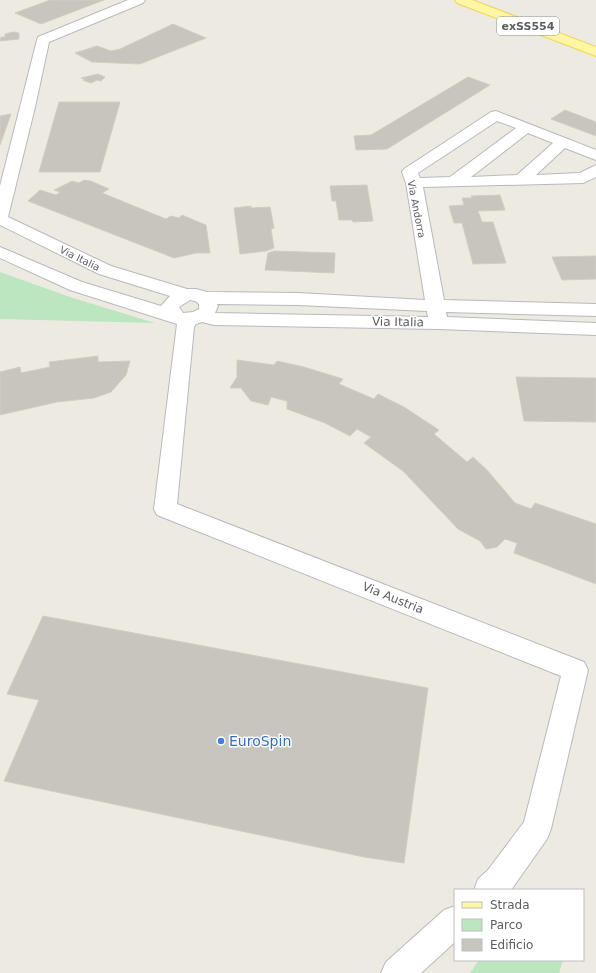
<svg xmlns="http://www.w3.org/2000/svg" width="596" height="973" viewBox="0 0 596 973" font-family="'DejaVu Sans',sans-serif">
<rect width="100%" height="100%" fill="#edebe1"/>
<path fill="#bce6bf" d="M 0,272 L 70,297 L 155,323 L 0,319 Z
M 479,960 L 563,960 L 559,973 L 470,973 Z"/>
<path fill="#c8c5be" stroke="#d2cdbf" d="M 50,0 L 104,0 L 41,24 L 15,13 Z
M 173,24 L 206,38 L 140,64 L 92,62 L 75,53 L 97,46 L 111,51 L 120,49 Z
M 13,32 L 19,33 L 19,39 L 0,41 L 1,37 L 5,37 L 5,34 Z
M 98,74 L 105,77 L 101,81 L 97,80 L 91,83 L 85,81 L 83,80 L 85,79 L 81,78 Z
M 468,77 L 490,85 L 387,149 L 356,150 L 354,136 L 371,135 Z
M 59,102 L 120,102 L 100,172 L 39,172 Z
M 565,110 L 596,122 L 596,136 L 551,119 Z
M 11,114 L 0,145 L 0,116 Z
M 84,180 L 91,181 L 109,189 L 102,193 L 166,219 L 171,216 L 179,218 L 182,215 L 206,225 L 210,253 L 196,253 L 174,258 L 28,201 L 40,190 L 56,195 L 60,192 L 54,190 L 72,181 L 79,183 Z
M 367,185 L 373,221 L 353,222 L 352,220 L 339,220 L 336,201 L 332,201 L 330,186 Z
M 500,195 L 505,210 L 478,211 L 482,222 L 493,222 L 506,263 L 473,264 L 462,223 L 454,223 L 449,206 L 464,205 L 462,198 L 472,198 L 471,196 Z
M 251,206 L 251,208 L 270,207 L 274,228 L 271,229 L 274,248 L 266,251 L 240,254 L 234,208 Z
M 274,251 L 335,253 L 334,273 L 265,270 L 268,253 Z
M 596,256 L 596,279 L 562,280 L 552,257 Z
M 98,356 L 98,362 L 130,361 L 126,375 L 111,392 L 94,398 L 57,402 L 0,415 L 0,372 L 20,367 L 21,373 L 50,367 L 49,362 Z
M 237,360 L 274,365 L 277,361 L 304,367 L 343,379 L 339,384 L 374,399 L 378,394 L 404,407 L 439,430 L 434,434 L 467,462 L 473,457 L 487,470 L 515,503 L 531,509 L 535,503 L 596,524 L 596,584 L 514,553 L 517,543 L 505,539 L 497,547 L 486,549 L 480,541 L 458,529 L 403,471 L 364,443 L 371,437 L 357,429 L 350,436 L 325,423 L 287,409 L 287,401 L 271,397 L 268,405 L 251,401 L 241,388 L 230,388 L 237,377 Z
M 516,377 L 596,378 L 596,422 L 524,421 Z
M 43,616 L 428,688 L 404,863 L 364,857 L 4,781 L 39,700 L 7,694 Z"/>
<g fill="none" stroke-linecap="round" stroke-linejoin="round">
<g stroke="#b7b9be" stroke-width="2">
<path id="minor" d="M 128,0 L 145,0 L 143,3 L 49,42 L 35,107 L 8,217 L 111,266 L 187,289 L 196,289 L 207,292 L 298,293 L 425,300 L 406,183 L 402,172 L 404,169 L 491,112 L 496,111 L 596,150 L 596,160 L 565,148 L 536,175 L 580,173 L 596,165 L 596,177 L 583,183 L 423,187 L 444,300 L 596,304 L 596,316 L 446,312 L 447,317 L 596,323 L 596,335 L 438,329 L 214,325 L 202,322 L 196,324 L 194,327 L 177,504 L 584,662 L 588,670 L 551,829 L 547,839 L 511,890 L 474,890 L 478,879 L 488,870 L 524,822 L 561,676 L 157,515 L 154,509 L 177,324 L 70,290 L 0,258 L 0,247 L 82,282 L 161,306 L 170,296 L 99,274 L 0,225 L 0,186 L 37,40 L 38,37 ZM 497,121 L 516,128 L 450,177 L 420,178 L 418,173 ZM 528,133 L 553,143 L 517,175 L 471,177 ZM 190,300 L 195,301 L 199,304 L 199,309 L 193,312 L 183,313 L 179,307 ZM 217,304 L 298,305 L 427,311 L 428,317 L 215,313 L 218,306 Z
M 455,906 L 455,942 L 421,973 L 381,973 L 386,962 L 444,910 Z"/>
</g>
<g stroke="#f5d252" stroke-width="2">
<path id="major" d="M 455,0 L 472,0 L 596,47 L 596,56 L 457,3 Z"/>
</g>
<use href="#minor" fill="#fff" fill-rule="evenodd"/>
<use href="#major" fill="#fff7a4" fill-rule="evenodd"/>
</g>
<circle fill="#3f7fe0" stroke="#fff" stroke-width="1.5" cx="221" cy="741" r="4"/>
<g text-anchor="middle" stroke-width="3" stroke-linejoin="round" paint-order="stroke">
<g font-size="10" fill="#5a5d62" stroke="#fff">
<text transform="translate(417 209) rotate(79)" y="4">Via Andorra</text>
<text transform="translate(80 258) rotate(26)" y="4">Via Italia</text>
</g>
<rect fill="#fff" stroke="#8c8e91" stroke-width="1" x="497" y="17" width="62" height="18" rx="3"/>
<g font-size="11" font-weight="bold" fill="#5a5d62">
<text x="528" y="30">exSS554</text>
</g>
<g font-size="12" fill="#5a5d62" stroke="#fff">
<text transform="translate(398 322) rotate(1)" y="4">Via Italia</text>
<text transform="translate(393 598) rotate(22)" y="4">Via Austria</text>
</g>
<g font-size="14" fill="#366cbe" stroke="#fff" text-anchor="start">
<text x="229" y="746">EuroSpin</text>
</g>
</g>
<rect x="454" y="889" width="130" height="72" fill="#ffffff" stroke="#bdbec0"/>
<rect x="462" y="902" width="20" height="6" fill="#fff7a4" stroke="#bdbec0"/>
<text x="490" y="909" font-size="12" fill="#5a5d62">Strada</text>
<rect x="462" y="919" width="20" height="12" fill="#bce6bf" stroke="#bdbec0"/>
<text x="490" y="929" font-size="12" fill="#5a5d62">Parco</text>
<rect x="462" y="939" width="20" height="12" fill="#c8c5be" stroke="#bdbec0"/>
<text x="490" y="949" font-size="12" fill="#5a5d62">Edificio</text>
</svg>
